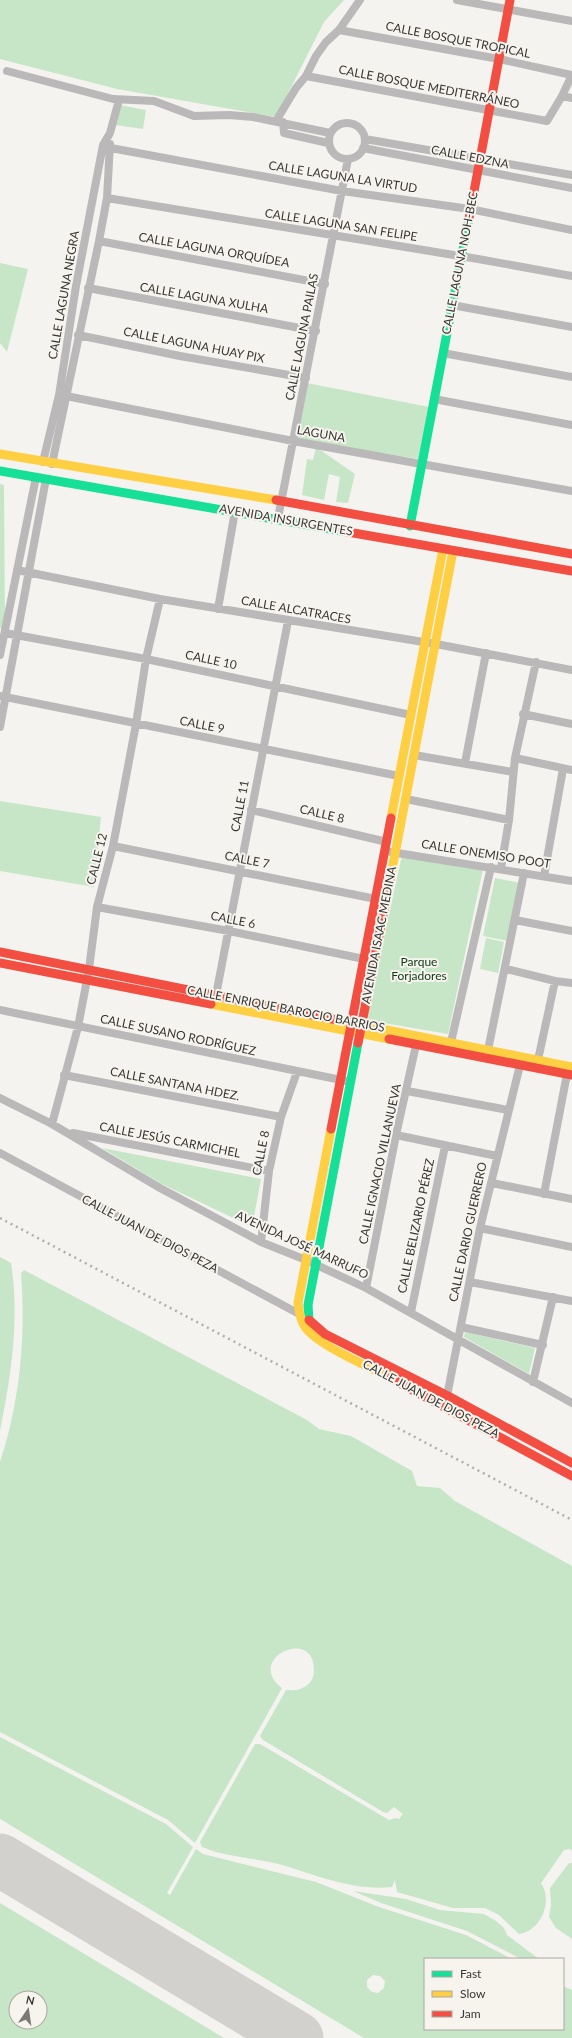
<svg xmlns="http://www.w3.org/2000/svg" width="572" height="2038" viewBox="0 0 572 2038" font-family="Lato,sans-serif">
<rect width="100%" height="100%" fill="#f4f3ef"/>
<path fill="#c7e6c7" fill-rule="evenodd" d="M 0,0 L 344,0 L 324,22 L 276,117 L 117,89 L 0,59 Z
M 119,105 L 146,110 L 143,129 L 115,125 Z
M 0,263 L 28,269 L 7,352 L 0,343 Z
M 307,383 L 429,407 L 421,459 L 295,440 Z
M 316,447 L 355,474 L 348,503 L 336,502 L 340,477 L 329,474 L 324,500 L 302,495 L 307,459 L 313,460 Z
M 0,484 L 4,485 L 5,629 L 0,628 Z
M 0,801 L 101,817 L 94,887 L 0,871 Z
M 402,855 L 483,869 L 448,1034 L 366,1020 Z
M 495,878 L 521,883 L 508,941 L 483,936 Z
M 486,938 L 504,942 L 498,973 L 480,969 Z
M 102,1148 L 261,1179 L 252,1227 L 162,1184 Z
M 0,1257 L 11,1263 C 20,1319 11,1376 0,1431 Z
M 24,1270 L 307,1420 L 319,1429 L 351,1436 L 412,1471 L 417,1486 L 440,1488 L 455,1501 L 572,1566 L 572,1851 L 570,1849 L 564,1850 L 541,1883 C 551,1897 545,1920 531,1929 C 528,1932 523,1933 519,1934 L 499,1915 L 485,1908 L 453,1908 L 397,1892 L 395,1880 L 392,1887 C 353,1891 319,1876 282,1865 C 256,1858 226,1857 202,1847 L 200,1842 L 255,1744 L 260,1744 L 389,1820 L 396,1818 L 399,1819 L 403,1814 L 394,1807 L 387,1813 L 383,1812 L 263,1740 L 260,1736 L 286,1690 C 299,1692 314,1686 314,1670 C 314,1626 244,1659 282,1688 L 195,1843 L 168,1820 L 0,1732 L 0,1462 C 20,1401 26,1336 21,1273 Z
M 465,1332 L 535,1348 L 529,1374 L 464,1337 Z
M 0,1737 L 166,1824 L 193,1847 L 167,1893 L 170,1895 L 196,1849 L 203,1854 L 316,1882 L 379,1907 L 466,1935 L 512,1959 L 425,1959 L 425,2029 L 563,2029 L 563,1986 L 572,1990 L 572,2038 L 364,2038 L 0,1819 ZM 373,1975 L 380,1976 L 385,1981 L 384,1988 L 378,1993 L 372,1992 L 367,1987 L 367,1980 Z
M 569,1863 L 572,1863 L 572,1939 L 556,1928 L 549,1917 L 551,1905 L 550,1888 Z
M 353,1891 L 406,1899 L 440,1910 L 484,1914 L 496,1921 L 504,1928 L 507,1935 L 539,1959 L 521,1959 L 467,1931 L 381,1903 Z
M 0,1903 L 224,2038 L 0,2038 ZM 16,1998 L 40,1998 L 40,2022 L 16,2022 Z"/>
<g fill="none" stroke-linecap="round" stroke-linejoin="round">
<path stroke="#d2d1ce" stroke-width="53" d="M 0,1860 L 297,2038"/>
<path stroke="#bab8b8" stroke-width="8" d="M 457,0 L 572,21
M 7,71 L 113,99 L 154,101 L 194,116 L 229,115 L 253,117 L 330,133
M 306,76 L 547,121 L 562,96 L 572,75 L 499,59 L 339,30
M 562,96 L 572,98
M 276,121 L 296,88 L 306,76 L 316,56 L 326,42 L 339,30 L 360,0
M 283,122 L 284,133 L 328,143
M329 141a18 18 0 1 1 36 0a18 18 0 1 1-36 0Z
M 365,139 L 572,175
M 111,148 L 342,191 L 470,209 L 572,230
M 363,148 L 572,188
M 107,198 L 478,259 L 572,276
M 99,241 L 325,284
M 88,288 L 316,331
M 452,305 L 572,327
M 78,335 L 180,356 L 306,378
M 443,353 L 572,377
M 66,396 L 293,441 L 572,491
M 434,399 L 572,425
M 43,462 L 59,395 L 76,286 L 103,145 L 110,133 L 119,100
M 52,464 L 99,241 L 107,198 L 110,144
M 278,518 L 348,159
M 17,570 L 160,599 L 436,644 L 572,670
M 218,609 L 235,511
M 5,633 L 146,659 L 411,715
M 0,655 L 36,477
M 0,696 L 399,776
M 523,714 L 572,724
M 0,727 L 46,479
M 414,755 L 513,772
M 515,758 L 572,770
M 465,763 L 486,653
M 406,799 L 509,820
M 251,810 L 387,842
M 113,846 L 376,899
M 391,852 L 572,881
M 501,868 L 509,820 L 515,758 L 536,662
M 544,876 L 563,769
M 97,907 L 229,931 L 364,959
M 515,920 L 572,931
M 506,969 L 555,981 L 572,983
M 216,995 L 288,621
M 0,1010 L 346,1081
M 451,1042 L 491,867
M 487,1055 L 524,873
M 538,1060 L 555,981
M 64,1075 L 281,1117
M 407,1091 L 508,1110
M 0,1098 L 52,1124 L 160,1188 L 261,1242 L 306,1260 L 366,1288 L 572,1403
M 52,1124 L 78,1027 L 89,969 L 97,907 L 113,846 L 136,724 L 146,659 L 160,599
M 73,1133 L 269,1171
M 396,1135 L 497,1156
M 0,1153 L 303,1316
M 492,1183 L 572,1199
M 544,1194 L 567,1074
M 480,1228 L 572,1247
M 261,1242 L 269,1171 L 281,1117 L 297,1072
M 470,1282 L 572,1301
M 366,1288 L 396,1135 L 416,1045
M 411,1312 L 445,1146
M 461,1327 L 543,1345
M 533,1382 L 553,1297
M 446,1401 L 480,1228 L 520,1065"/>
<path stroke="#16e098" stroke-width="9" d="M 0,471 L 342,531
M 410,526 L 469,218
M 309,1320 L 308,1305 L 358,1043"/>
<path stroke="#ffcf43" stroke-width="9" d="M 0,454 L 276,500
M 391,818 L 443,549
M 390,880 L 453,551
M 211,1004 L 389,1039
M 337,1020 L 572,1067
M 331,1129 L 298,1303 C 299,1311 300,1320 305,1327 C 317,1345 369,1366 390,1378"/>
<path stroke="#f24e42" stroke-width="9" d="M 469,218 L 510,0
M 276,500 L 572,554
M 342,531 L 572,571
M 0,952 L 337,1020
M 0,963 L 211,1004
M 389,1039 L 572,1075
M 358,1043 L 390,880
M 331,1129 L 391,818
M 309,1320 L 325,1334 L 448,1396 L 572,1463
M 390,1378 L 572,1476"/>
<path stroke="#b0afae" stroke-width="2.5" stroke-dasharray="2 4" stroke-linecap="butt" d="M 0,1218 L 572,1520"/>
</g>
<g text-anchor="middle" stroke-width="4" stroke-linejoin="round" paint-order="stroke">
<g font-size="12" fill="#383735" stroke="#f6f4ed">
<text transform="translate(458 40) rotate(11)" y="4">CALLE BOSQUE TROPICAL</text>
<text transform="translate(429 87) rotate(11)" y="4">CALLE BOSQUE MEDITERRÁNEO</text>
<text transform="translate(470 157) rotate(11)" y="4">CALLE EDZNA</text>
<text transform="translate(343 177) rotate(9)" y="4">CALLE LAGUNA LA VIRTUD</text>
<text transform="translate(341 225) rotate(9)" y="4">CALLE LAGUNA SAN FELIPE</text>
<text transform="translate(214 250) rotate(10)" y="4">CALLE LAGUNA ORQUÍDEA</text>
<text transform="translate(460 263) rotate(-79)" y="4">CALLE LAGUNA NOH-BEC</text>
<text transform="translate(64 295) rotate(-80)" y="4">CALLE LAGUNA NEGRA</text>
<text transform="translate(204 298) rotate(10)" y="4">CALLE LAGUNA XULHA</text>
<text transform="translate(302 337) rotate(-79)" y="4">CALLE LAGUNA PAILAS</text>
<text transform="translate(194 345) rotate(11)" y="4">CALLE LAGUNA HUAY PIX</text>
<text transform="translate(321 434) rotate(10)" y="4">LAGUNA</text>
<text transform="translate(286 520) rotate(10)" y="4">AVENIDA INSURGENTES</text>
<text transform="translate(296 610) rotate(10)" y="4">CALLE ALCATRACES</text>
<text transform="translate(211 660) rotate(12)" y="4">CALLE 10</text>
<text transform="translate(202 725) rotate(11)" y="4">CALLE 9</text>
<text transform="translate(240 806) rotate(-79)" y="4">CALLE 11</text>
<text transform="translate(322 814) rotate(13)" y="4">CALLE 8</text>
<text transform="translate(486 854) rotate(9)" y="4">CALLE ONEMISO POOT</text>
<text transform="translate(97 859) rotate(-76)" y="4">CALLE 12</text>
<text transform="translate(247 860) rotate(11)" y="4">CALLE 7</text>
<text transform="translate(233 920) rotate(11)" y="4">CALLE 6</text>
<text transform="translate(379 935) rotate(-79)" y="4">AVENIDA ISAAC MEDINA</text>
<text transform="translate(286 1009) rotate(11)" y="4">CALLE ENRIQUE BAROCIO BARRIOS</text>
<text transform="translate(178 1035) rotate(12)" y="4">CALLE SUSANO RODRÍGUEZ</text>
<text transform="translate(175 1084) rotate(11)" y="4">CALLE SANTANA HDEZ.</text>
<text transform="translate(170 1140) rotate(11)" y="4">CALLE JESÚS CARMICHEL</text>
<text transform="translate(261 1153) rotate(-79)" y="4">CALLE 8</text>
<text transform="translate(380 1164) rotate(-78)" y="4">CALLE IGNACIO VILLANUEVA</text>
<text transform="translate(416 1226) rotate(-78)" y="4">CALLE BELIZARIO PÉREZ</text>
<text transform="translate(468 1232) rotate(-78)" y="4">CALLE DARIO GUERRERO</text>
<text transform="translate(150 1234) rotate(28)" y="4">CALLE JUAN DE DIOS PEZA</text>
<text transform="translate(302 1245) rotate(25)" y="4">AVENIDA JOSÉ MARRUFO</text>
<text transform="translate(431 1399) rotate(28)" y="4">CALLE JUAN DE DIOS PEZA</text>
</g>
<g font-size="12" fill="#0d3815" stroke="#f6f4ed">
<text x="419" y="966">Parque<tspan x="419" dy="14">Forjadores</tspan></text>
</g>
</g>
<rect x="424" y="1958" width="140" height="72" fill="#f6f4ed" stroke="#aaa8a3"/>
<rect x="432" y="1971" width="20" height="6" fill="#16e098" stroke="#aaa8a3"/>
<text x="460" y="1978" font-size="12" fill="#383735">Fast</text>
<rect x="432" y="1991" width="20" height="6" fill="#ffcf43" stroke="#aaa8a3"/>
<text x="460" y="1998" font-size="12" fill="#383735">Slow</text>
<rect x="432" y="2011" width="20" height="6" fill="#f24e42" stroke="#aaa8a3"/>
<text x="460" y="2018" font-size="12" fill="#383735">Jam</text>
<g transform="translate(28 2010) rotate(13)"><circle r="19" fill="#f6f4ed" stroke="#aaa8a3"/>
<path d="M0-3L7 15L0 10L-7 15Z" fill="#7a7976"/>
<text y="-6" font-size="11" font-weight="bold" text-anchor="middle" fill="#383735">N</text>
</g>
</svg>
